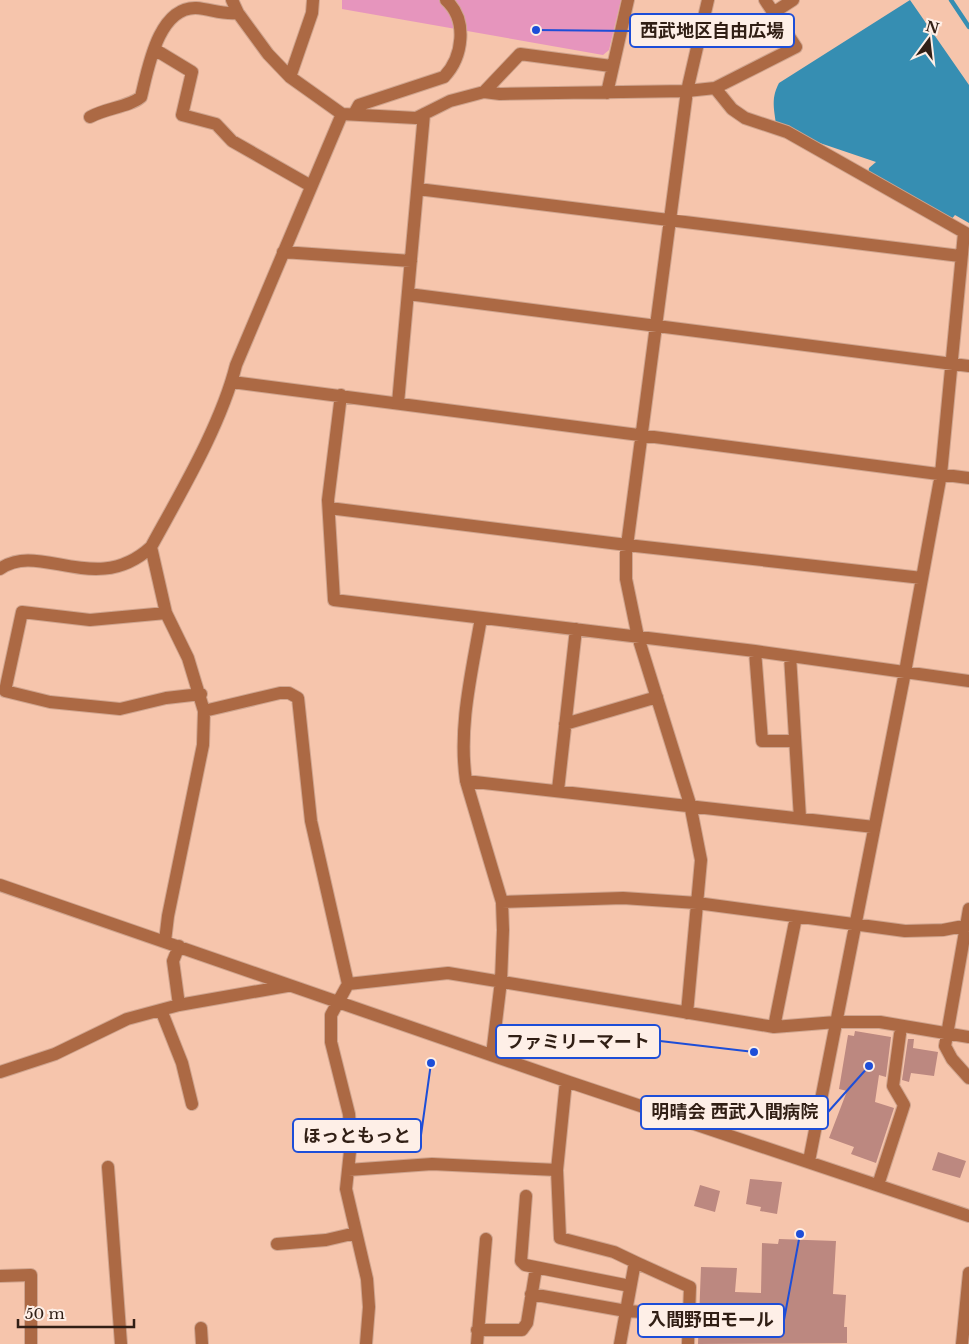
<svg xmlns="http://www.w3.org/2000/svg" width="969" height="1344" viewBox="0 0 969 1344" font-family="'Libre Baskerville','Noto Sans JP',serif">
<rect width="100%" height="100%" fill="#f6c5ac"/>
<path fill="#e695bd" d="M 342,0 L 621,0 L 609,50 L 603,55 L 342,9 Z"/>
<path fill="#368eb2" d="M 910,0 L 969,85 L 969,223 L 955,215 L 950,221 L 868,174 L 869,168 L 876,162 L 811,140 L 776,124 C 774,108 771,98 779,83 Z"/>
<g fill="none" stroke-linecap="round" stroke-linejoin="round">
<path stroke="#368eb2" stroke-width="4.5" d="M 951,0 L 969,27"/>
</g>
<path fill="#bc8880" d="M 855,1031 L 891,1037 L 886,1077 L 879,1075 L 875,1102 L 894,1108 L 876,1163 L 851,1154 L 854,1147 L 829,1138 L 847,1091 L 839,1089 L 848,1035 L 854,1036 Z
M 908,1039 L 914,1039 L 913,1048 L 938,1052 L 934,1076 L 911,1073 L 909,1082 L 902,1080 Z
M 938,1152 L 966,1161 L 960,1178 L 932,1170 Z
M 750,1179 L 782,1182 L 777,1214 L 760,1211 L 761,1207 L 746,1204 Z
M 700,1185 L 720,1191 L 715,1212 L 694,1206 Z
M 779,1239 L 836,1241 L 833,1294 L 846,1295 L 844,1327 L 847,1327 L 847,1343 L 698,1344 L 701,1267 L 737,1268 L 735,1292 L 761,1293 L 762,1243 L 778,1244 Z"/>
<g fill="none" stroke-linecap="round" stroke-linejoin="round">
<g stroke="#cfa48e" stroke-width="14">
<path id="minor" d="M 232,0 L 238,13 L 268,54 L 290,77 L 342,114 L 416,118 L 450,101 L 484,92 L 520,54 L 611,66
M 773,13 L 793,0
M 154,49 L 192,72 L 182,115 L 216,124 L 232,141 L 311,186
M 290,77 L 312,13 L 313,0
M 715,88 L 732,109 L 745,118 L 787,132 L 969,235
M 484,92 L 500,94 L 687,91 L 715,88 L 796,47 L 765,0
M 607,93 L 628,0
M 354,114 L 359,105 L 444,77 C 463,57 468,20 446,0
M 90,117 C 106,108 129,107 141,97 C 148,69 158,7 196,8 C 211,9 222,15 238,13
M 418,189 L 960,256
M 283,252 L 411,261
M 408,294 L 969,366
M 232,382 L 969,478
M 341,395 L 328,500 L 334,600 L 755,651 L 969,681
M 398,403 L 424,114
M 329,508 L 627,545 L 922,578
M 151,547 L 166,613 L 188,658 L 204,711 L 203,745 L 168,916 L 165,941
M 0,569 C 39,540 96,598 151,547 C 181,492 221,425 236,365 L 342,114
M 166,613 L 90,620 L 22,612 L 5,691 L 50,702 L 120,709 L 166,698 L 201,694
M 481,618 C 472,672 458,726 466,781 L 502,902 L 503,930 L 501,981 L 492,1055
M 755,651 L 762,741 L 794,741
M 790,656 L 800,818
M 204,711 L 280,693 L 289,693 L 298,698 L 311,821 L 348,984
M 565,724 L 657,697
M 466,781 L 874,827
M 558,790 L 576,629
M 0,885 L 566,1081 L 969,1216
M 502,902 L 623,898 L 697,903 L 905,931 L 943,930 L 969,925
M 969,909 L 945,1046 L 952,1059 L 969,1078
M 179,1005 L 173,961 L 179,946
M 161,1010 L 182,1063 L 192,1104
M 687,1013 L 701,860 L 690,804 L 638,637 L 626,579 L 626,553 L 687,91 L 708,0
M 774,1027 L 796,917
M 0,1072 L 55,1054 L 127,1019 L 179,1005 L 287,986
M 566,1081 L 557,1170 L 560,1238 L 614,1252 L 635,1262 L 620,1344
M 809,1161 L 905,672 L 941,474 L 964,233
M 108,1167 L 121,1344
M 348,1170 L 432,1164 L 557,1170
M 878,1185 L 904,1105 L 893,1086 L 900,1034
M 526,1196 L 521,1261 L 525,1265 L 630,1286
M 277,1244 L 326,1240 L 356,1233
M 635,1262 L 690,1287 L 688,1344
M 0,1276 L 31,1275 L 31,1344
M 531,1294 L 626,1311 L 659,1313 L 659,1329
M 201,1328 L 202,1344
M 477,1330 L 522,1330 L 527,1323 L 536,1268
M 366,1344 L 369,1307 L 367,1279 L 346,1189 L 351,1142 L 349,1114 L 331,1042 L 331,1015 L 348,984 L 448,973 L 774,1027 L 836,1022 L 880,1022 L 969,1037
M 477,1344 L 486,1239
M 962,1344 L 969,1273"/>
</g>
<use href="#minor" stroke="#ac6944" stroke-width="12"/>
</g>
<path fill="none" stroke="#1d4ed8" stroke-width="2" d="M536 30L630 31M754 1052L660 1041M869 1066L828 1112M431 1063L421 1135M800 1234L784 1320"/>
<g fill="#1d4ed8" stroke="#feefe7" stroke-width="2">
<circle cx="536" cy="30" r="5"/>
<circle cx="754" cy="1052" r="5"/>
<circle cx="869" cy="1066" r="5"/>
<circle cx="431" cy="1063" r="5"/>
<circle cx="800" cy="1234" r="5"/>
</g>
<g fill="#feefe7" stroke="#1d4ed8" stroke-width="2">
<rect x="630" y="14" width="164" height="33" rx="5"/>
<rect x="496" y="1025" width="164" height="33" rx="5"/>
<rect x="641" y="1096" width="187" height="33" rx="5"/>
<rect x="293" y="1119" width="128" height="33" rx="5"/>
<rect x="638" y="1304" width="146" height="33" rx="5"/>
</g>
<g font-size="18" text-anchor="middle" font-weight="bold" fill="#311f15">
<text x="712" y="37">西武地区自由広場</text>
<text x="578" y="1048">ファミリーマート</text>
<text x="735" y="1118">明晴会 西武入間病院</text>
<text x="357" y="1142">ほっともっと</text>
<text x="711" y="1326">入間野田モール</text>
</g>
<g transform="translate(929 40) rotate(15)" stroke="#feefe7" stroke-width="4" paint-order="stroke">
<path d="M0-4L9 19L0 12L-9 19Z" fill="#311f15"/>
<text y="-8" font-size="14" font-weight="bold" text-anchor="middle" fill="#311f15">N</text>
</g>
<path d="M18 1319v8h116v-8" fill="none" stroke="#311f15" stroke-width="2.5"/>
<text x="25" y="1319" font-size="15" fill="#311f15" stroke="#feefe7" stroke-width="4" paint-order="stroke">50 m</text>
</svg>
